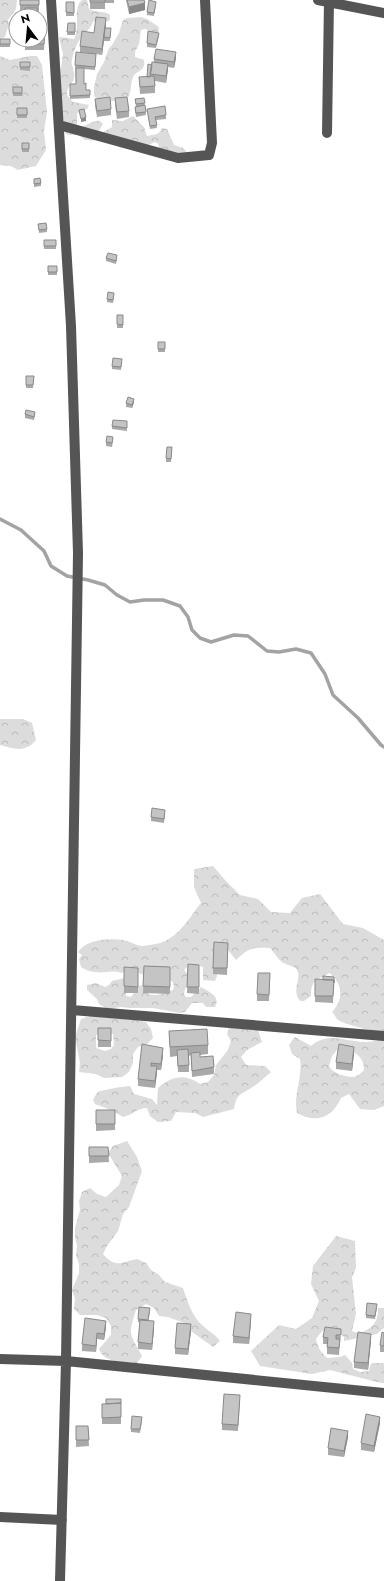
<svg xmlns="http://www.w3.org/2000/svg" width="384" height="1581" viewBox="0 0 384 1581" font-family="Jost,sans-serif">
<defs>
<pattern id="forest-crowns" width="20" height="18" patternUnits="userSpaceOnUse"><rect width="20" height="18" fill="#dcdcdc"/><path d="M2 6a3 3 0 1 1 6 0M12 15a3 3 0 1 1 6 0" fill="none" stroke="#bbb"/></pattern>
</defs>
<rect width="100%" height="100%" fill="#fff"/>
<path fill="url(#forest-crowns)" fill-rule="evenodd" d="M 0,0 L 17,0 L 16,9 L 8,20 L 9,24 L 5,37 L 0,39 Z
M 82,0 L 87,0 L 89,9 C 95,13 104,10 110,15 L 110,20 C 104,24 99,18 93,22 C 89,31 87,30 82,37 C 77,42 73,53 72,60 C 70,66 76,72 74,78 C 72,86 67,85 67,95 L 73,102 L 89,105 L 87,109 L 77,113 L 77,125 L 81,127 C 89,125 92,120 100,121 L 103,124 L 98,132 L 100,134 L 112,127 L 112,120 L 123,121 L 133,116 L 144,127 L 147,136 C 154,134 159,136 162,128 L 167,129 L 174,145 C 181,147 187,148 187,156 L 160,149 L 158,144 L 155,142 L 146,146 L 133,146 L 124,148 L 119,147 L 111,141 L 85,140 L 78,135 L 69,135 L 65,133 L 59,82 L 63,54 L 59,38 L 61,37 L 74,39 C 81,26 72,9 82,0 Z
M 141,17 L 147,19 L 159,27 L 158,32 L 153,32 L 145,29 L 141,30 L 139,44 L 135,52 L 135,57 L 144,60 C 146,72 136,70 133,77 C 130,85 132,93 127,99 C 117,101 102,104 94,96 L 94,87 L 97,74 L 104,62 L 109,48 L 112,45 L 119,33 L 123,20 L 127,18 Z
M 0,56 L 10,60 L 30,56 L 37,56 L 42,65 L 47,112 L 44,131 L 46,150 L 36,166 L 18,170 L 11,166 L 0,165 Z
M 0,719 L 23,719 L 32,723 L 36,740 C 25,753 15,749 0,745 Z
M 213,866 L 225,880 L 240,895 L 258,899 L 271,912 L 290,913 L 302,898 L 320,894 L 343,924 L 363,928 L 384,940 L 384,1032 C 379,1033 343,1024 338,1020 C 336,1018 334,1014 332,1012 C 344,999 343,983 329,973 C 316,981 311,979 311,996 L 304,1001 L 300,1001 C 291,990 302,978 297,970 C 295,966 290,966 286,964 C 279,962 275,953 270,948 C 252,947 249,948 236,960 L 225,946 L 214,959 L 217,976 L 215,981 L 203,980 L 203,967 C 196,964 189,964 184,970 L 193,980 L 185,989 L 184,994 L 186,997 L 191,997 L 201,987 C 209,992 221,996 215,1007 L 206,1007 L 203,1003 L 192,1003 L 185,1012 L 180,1013 L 153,1008 L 130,1008 L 121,1007 L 107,1009 L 99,1004 L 97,999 L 87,990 L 87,985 L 96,983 L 105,987 L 109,985 L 112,981 L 125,978 L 126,996 L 131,997 L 139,986 L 144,985 L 149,992 L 148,994 C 158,997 165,993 173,990 C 179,974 151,978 141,974 C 138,973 137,971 133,970 C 128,970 125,972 121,973 C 109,968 98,978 81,967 L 79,959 L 82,955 L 78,952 C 86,939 110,938 123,940 C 129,941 135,945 141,946 C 146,946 154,944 160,943 C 179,937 189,918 201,903 L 194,887 L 194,869 Z
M 90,1016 L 137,1020 L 146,1022 L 151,1029 L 153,1038 L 147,1044 L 138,1047 L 133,1054 L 133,1063 L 129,1072 L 122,1077 L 104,1078 L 96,1074 L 79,1072 L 80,1063 L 75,1037 L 81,1019 ZM 101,1033 L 113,1034 L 114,1045 L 111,1049 L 105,1051 L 96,1048 L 96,1035 Z
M 230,1024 L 256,1024 L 262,1042 L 247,1050 L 241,1057 L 246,1065 L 265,1066 L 271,1072 C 264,1078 258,1084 251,1088 C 239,1096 237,1093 234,1109 L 203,1117 L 195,1113 L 176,1112 L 171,1121 L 158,1122 L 150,1116 L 147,1108 C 134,1109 133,1115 123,1117 L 111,1110 L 95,1104 L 93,1100 C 94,1098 96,1094 98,1092 C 101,1090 126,1086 130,1086 L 134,1094 L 152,1099 L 157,1105 L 158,1088 C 172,1076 185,1073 200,1084 L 208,1082 L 214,1075 L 216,1065 L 228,1050 L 231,1041 L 227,1034 Z
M 295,1037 L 311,1046 C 329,1031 344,1042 365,1042 C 371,1042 378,1040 384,1040 L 384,1106 L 374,1110 L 360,1109 L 349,1094 L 341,1098 C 333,1117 316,1124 297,1113 C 293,1095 303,1077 300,1059 L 292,1054 L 289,1045 ZM 347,1049 C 357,1053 364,1058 364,1070 C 361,1073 357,1077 353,1077 C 345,1077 332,1073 329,1066 L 332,1056 L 337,1050 Z
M 127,1141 L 137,1157 L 142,1171 L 129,1207 L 123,1214 L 118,1231 L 107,1246 L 103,1254 C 116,1269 121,1262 137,1259 L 146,1263 L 151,1270 L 159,1275 L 165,1282 L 183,1288 C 187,1300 191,1313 199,1322 C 206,1330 213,1332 220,1341 L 213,1347 L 191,1331 L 187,1324 L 168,1317 L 159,1316 L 154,1308 L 146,1304 L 136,1310 C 128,1336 129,1332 142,1356 L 137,1363 C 123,1362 104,1363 99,1349 L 111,1335 L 111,1326 L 106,1318 L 97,1315 L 80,1315 L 74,1309 L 75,1299 L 72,1290 L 79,1273 L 79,1264 L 76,1255 L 77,1246 L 75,1237 L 75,1228 L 80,1210 L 79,1201 L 82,1192 L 90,1188 L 97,1194 L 106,1197 L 119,1185 L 122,1176 L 108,1153 L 113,1146 Z
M 336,1236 L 355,1241 L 356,1268 L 352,1277 L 356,1314 L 352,1331 L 360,1334 C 372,1328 379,1322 378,1308 L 384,1308 L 384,1328 L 377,1334 L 344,1341 L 344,1337 C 339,1331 330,1330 322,1331 L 316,1339 C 318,1348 321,1352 327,1358 L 340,1357 L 345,1355 L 352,1363 L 353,1369 L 360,1372 L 369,1371 L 370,1366 L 373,1363 L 384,1363 L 384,1383 L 381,1383 L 330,1370 L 312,1374 L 260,1366 L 251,1351 L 279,1325 L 296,1329 L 312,1318 L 319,1301 L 311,1284 L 313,1266 Z"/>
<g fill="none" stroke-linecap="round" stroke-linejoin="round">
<path stroke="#a3a3a3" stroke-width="3.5" d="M 0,519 L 21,530 L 44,551 L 51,566 L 67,576 L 88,580 L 105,585 L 117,595 L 130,602 L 144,600 L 163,600 L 180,606 L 188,617 L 192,630 L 200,638 L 211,642 L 234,635 L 248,636 L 267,651 L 279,652 L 296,649 L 311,653 L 325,674 L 333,695 L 358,718 L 381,745 L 384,747"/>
<path stroke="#555" stroke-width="10" d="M 51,0 L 71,326 L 78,553 L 66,1361 L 60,1581
M 318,0 L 384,13
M 59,125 L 178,158 L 209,155 L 212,143 L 205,0
M 327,133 L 329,0
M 72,1010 L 384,1036
M 0,1359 L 66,1361 L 384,1393
M 0,1517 L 62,1520"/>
</g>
<path fill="#a9a9a9" d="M 20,0 L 39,0 L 39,12 L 20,12 Z
M 90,0 L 114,0 L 114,3 L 105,3 L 105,9 L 90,9 Z
M 126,0 L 144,0 L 145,10 L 129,14 Z
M 66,2 L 74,2 L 74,16 L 66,16 Z
M 156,5 L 154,16 L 147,15 L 147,12 Z
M 68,23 L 75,23 L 75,35 L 67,35 Z
M 106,25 L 106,28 L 111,31 L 110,41 L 104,41 L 104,40 L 102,55 L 96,54 L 95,70 L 84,69 L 84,84 L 86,90 L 90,90 L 90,98 L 70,99 L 70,84 L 76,84 L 75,65 L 88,53 L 80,52 L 80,46 L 94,33 Z
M 45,30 L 44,50 L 25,50 L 25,40 Z
M 159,36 L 156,48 L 147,47 L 147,43 Z
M 0,39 L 10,39 L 10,47 L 0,47 Z
M 176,58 L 174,68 L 168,67 L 166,83 L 155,81 L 155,93 L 140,94 L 139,77 L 147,77 L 152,65 L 154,62 L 154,59 Z
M 20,62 L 30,62 L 30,71 L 20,70 Z
M 13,87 L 22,87 L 22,96 L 13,96 Z
M 115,98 L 129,111 L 129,117 L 117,119 L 115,105 Z
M 144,98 L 146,115 L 136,117 L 135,110 L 135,107 L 136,107 L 135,99 Z
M 95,99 L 111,109 L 111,115 L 97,117 L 95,106 Z
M 17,108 L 27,108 L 27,118 L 17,118 Z
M 147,109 L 166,115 L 166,119 L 156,120 L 157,128 L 150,129 Z
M 22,143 L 29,143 L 29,152 L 22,152 Z
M 34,179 L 41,183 L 41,186 L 34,187 Z
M 38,224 L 47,229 L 47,232 L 39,233 Z
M 44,240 L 56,240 L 56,249 L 44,249 Z
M 106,258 L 117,259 L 116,264 L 106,261 Z
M 48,266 L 57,266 L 57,275 L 48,275 Z
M 114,296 L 113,303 L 107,302 L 107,299 Z
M 117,315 L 123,315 L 123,328 L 117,328 Z
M 158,342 L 165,342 L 165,352 L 158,352 Z
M 122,362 L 121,370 L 112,369 L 112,366 Z
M 26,376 L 34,376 L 33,388 L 26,388 Z
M 134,402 L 132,408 L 126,407 L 126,403 Z
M 25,414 L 35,415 L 34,420 L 25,418 Z
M 127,425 L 127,431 L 112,429 L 112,426 Z
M 113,441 L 112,447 L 106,446 L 106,442 Z
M 172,447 L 171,462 L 166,462 L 166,458 Z
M 165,814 L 164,823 L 151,821 L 151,817 Z
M 228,943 L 227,975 L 213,974 L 213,968 Z
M 188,964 L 199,965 L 199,994 L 187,993 Z
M 144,966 L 170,967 L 170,994 L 143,993 Z
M 138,968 L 138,993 L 124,993 L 124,986 Z
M 270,973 L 269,1001 L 257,1001 L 257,994 Z
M 334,977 L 333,1003 L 315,1002 L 315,979 L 323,980 Z
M 98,1028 L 111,1028 L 111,1047 L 98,1047 Z
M 169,1031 L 208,1045 L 208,1054 L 200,1055 L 200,1057 L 214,1067 L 214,1074 L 192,1077 L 191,1055 L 189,1056 L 189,1072 L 178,1072 L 177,1056 L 170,1057 Z
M 142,1044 L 163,1055 L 161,1070 L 157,1070 L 155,1088 L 138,1086 L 138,1079 Z
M 354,1053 L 352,1071 L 336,1069 L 336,1062 Z
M 96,1110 L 115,1124 L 115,1130 L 96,1131 Z
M 89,1147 L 108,1147 L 109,1162 L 89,1163 Z
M 377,1308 L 375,1319 L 366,1318 L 366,1315 Z
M 150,1312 L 148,1321 L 154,1328 L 152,1350 L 138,1349 L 138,1342 L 140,1322 L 138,1322 L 138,1319 Z
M 251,1320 L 249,1344 L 233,1343 L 233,1336 Z
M 106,1327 L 104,1340 L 97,1339 L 96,1352 L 82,1351 L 82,1344 Z
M 325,1327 L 341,1336 L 340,1341 L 339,1355 L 327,1354 L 327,1344 L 323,1344 L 323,1337 Z
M 191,1331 L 188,1355 L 175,1354 L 175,1348 Z
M 384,1333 L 384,1352 L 380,1352 L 380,1345 Z
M 371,1340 L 368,1370 L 354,1368 L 354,1362 Z
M 121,1399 L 121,1424 L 102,1424 L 102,1404 L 106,1404 Z
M 240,1401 L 238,1431 L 222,1430 L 222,1424 Z
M 142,1421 L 140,1433 L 131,1432 L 131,1429 Z
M 380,1423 L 374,1452 L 361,1450 L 361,1443 Z
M 76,1426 L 88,1426 L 89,1446 L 76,1447 Z
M 348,1437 L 344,1457 L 328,1455 L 328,1448 Z"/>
<path fill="#898989" d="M 145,3 L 145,10 L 129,14 L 129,7 Z
M 106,18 L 106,25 L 102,55 L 102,49 Z
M 176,52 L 176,58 L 174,68 L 174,62 Z
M 168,64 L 168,70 L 166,83 L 166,76 Z
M 86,117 L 86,121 L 81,122 L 81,119 Z
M 134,399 L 134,402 L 132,408 L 132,405 Z
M 354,1047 L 354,1053 L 352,1071 L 352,1064 Z
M 163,1048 L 163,1055 L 161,1070 L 161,1064 Z
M 157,1066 L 157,1073 L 155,1088 L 155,1081 Z
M 251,1314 L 251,1320 L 249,1344 L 249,1338 Z
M 106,1321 L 106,1327 L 104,1340 L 104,1334 Z
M 154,1321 L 154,1328 L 152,1350 L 152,1344 Z
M 191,1324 L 191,1331 L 188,1355 L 188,1349 Z
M 97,1333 L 97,1339 L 96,1352 L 96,1346 Z
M 371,1334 L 371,1340 L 368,1370 L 368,1363 Z
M 380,1417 L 380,1423 L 374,1452 L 374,1446 Z
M 348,1431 L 348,1437 L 344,1457 L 344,1451 Z"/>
<path fill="#c4c4c4" stroke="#898989" d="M 20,0 L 39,0 L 39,5 L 20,5 Z
M 90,0 L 105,0 L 105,2 L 90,2 Z
M 127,0 L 144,0 L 145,3 L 129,7 Z
M 149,0 L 156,2 L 154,13 L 147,12 Z
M 66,2 L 74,2 L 74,13 L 66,12 Z
M 25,8 L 37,8 L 37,16 L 25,16 Z
M 21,11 L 25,11 L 25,16 L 21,16 Z
M 96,17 L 106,18 L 102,49 L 80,46 L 82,31 L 94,33 Z
M 68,23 L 75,23 L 75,32 L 67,32 Z
M 105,28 L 111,28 L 110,38 L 104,37 Z
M 40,30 L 45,30 L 44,44 L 25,44 L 25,40 L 40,40 Z
M 148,31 L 159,33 L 156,45 L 147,43 Z
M 0,39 L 10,39 L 10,44 L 0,44 Z
M 156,49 L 176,52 L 174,62 L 154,59 Z
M 76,52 L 96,54 L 95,67 L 75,65 Z
M 20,62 L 30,62 L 30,67 L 20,67 Z
M 152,62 L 168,64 L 166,76 L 150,74 Z
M 148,64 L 152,65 L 150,77 L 147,77 Z
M 76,68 L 84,68 L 84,84 L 86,83 L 86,90 L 90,90 L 90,95 L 70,96 L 70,84 L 76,84 Z
M 154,76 L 155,86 L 140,87 L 139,77 Z
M 13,87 L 22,87 L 22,93 L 13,93 Z
M 110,97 L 111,109 L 97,111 L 95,99 Z
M 127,97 L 129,111 L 117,112 L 115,98 Z
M 144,98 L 145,103 L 136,104 L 135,99 Z
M 145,105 L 146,112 L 136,113 L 135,107 Z
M 165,106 L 166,115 L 155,117 L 157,125 L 150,126 L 147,109 Z
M 17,108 L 27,108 L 27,115 L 17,115 Z
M 84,109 L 86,117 L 81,119 L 79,110 Z
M 22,143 L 29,143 L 29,149 L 22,149 Z
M 40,178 L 41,183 L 34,184 L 34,179 Z
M 46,223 L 47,229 L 39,230 L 38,224 Z
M 44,240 L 56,240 L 56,246 L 44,246 Z
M 108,253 L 117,255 L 116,261 L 106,258 Z
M 48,266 L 57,266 L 57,272 L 48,272 Z
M 108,292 L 114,293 L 113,300 L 107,299 Z
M 117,315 L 123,315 L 123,325 L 117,324 Z
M 158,342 L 165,342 L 165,349 L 158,349 Z
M 113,358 L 122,359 L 121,367 L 112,366 Z
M 26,376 L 34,376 L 33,385 L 26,385 Z
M 128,397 L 134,399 L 132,405 L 126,403 Z
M 26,410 L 35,412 L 34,417 L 25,414 Z
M 113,420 L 127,421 L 127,428 L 112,426 Z
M 107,436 L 113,437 L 112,443 L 106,442 Z
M 167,447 L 172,447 L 171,459 L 166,458 Z
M 152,808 L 165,810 L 164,819 L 151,817 Z
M 214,942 L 228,943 L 227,968 L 213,968 Z
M 188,964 L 199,965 L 199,987 L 187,987 Z
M 144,966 L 170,967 L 170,987 L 143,986 Z
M 124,967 L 138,968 L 138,987 L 124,986 Z
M 258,973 L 270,973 L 269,995 L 257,994 Z
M 323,976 L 334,977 L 334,983 L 334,980 L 323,980 Z
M 315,979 L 334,980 L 333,996 L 315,996 Z
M 98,1028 L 111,1028 L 111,1041 L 98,1040 Z
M 207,1029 L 208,1045 L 170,1047 L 169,1031 Z
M 142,1044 L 163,1048 L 161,1064 L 151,1063 L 151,1066 L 157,1066 L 155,1081 L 138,1079 Z
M 339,1044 L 354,1047 L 352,1064 L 336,1062 Z
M 188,1049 L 189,1065 L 178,1066 L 177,1050 Z
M 200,1052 L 200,1057 L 213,1056 L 214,1067 L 192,1071 L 191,1053 Z
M 96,1110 L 115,1110 L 115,1124 L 96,1124 Z
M 89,1147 L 108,1147 L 109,1156 L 89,1156 Z
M 367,1303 L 377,1304 L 375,1316 L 366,1315 Z
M 139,1307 L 150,1308 L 148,1320 L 138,1319 Z
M 236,1312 L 251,1314 L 249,1338 L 233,1336 Z
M 85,1318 L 106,1321 L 104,1334 L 97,1333 L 96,1346 L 82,1344 Z
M 140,1320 L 154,1321 L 152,1344 L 138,1342 Z
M 177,1323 L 191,1324 L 188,1349 L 175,1348 Z
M 325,1327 L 341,1329 L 341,1335 L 336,1335 L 336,1339 L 340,1339 L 339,1348 L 327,1347 L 328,1338 L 323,1337 Z
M 358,1332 L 371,1334 L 368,1363 L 354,1362 Z
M 382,1332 L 384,1333 L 384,1346 L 380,1345 Z
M 224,1394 L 240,1395 L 238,1425 L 222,1424 Z
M 106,1399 L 121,1399 L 121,1403 L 106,1404 Z
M 121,1403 L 121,1417 L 102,1418 L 102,1404 Z
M 366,1414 L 380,1417 L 374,1446 L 361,1443 Z
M 132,1416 L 142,1417 L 140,1429 L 131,1429 Z
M 76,1426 L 88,1426 L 89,1440 L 76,1440 Z
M 331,1428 L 348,1431 L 344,1451 L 328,1448 Z"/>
<g transform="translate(28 28) rotate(344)"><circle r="19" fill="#ffffff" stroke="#999999"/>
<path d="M0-3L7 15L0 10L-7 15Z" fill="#000000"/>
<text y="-6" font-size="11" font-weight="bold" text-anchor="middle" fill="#000000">N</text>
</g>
</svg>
